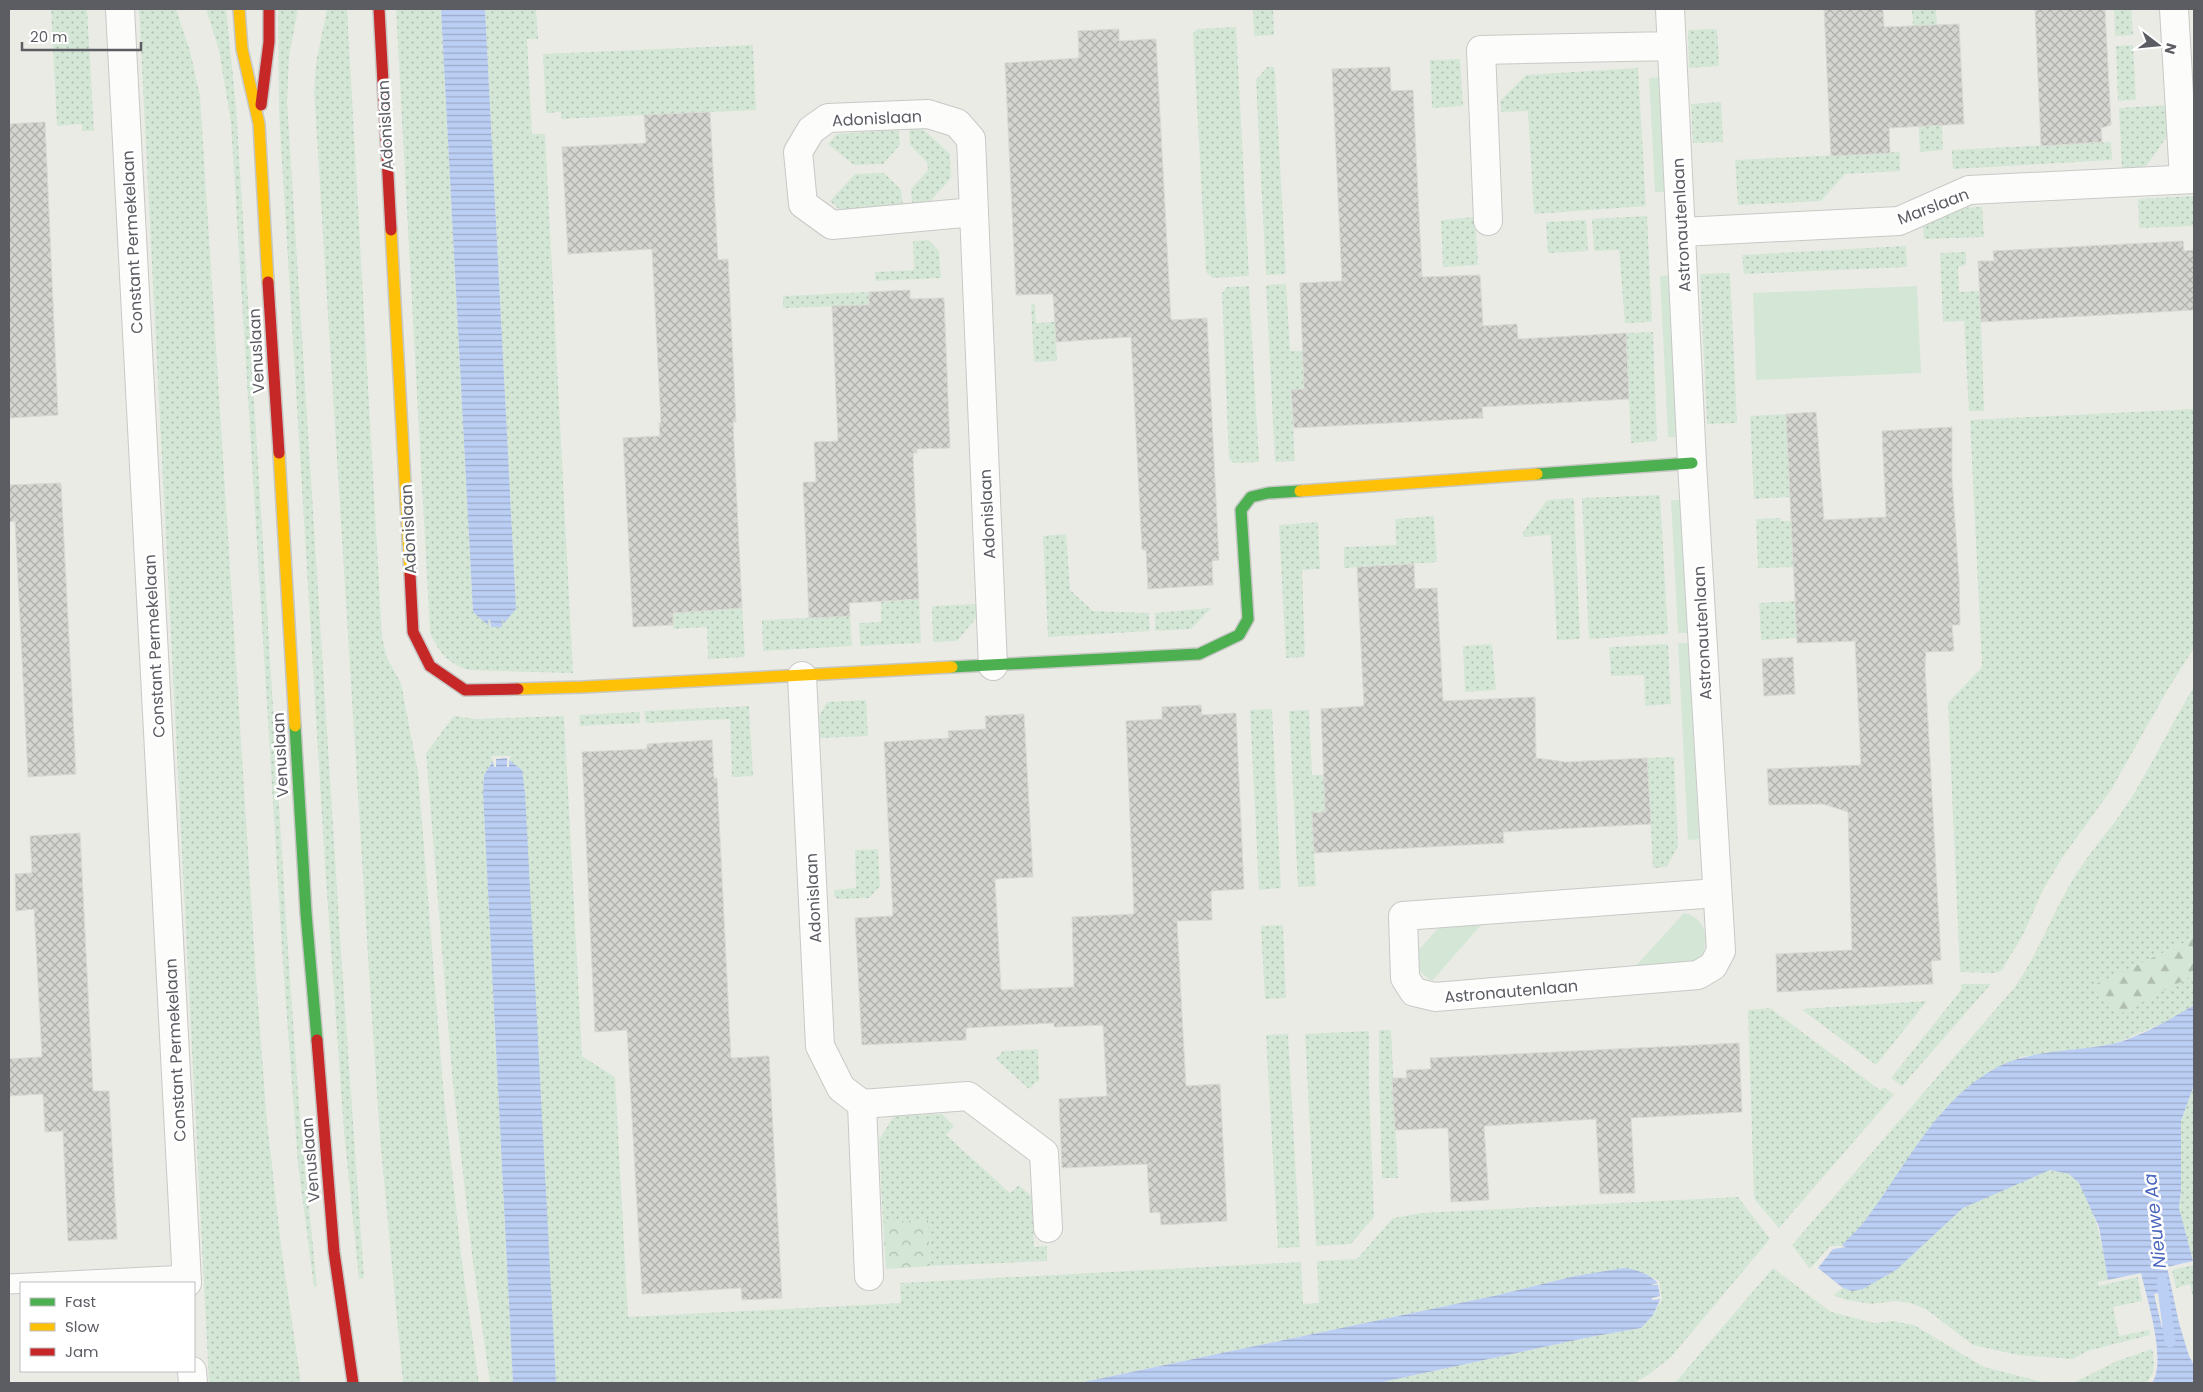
<svg xmlns="http://www.w3.org/2000/svg" width="2203" height="1392" viewBox="0 0 2203 1392" font-family="Poppins,sans-serif">
<defs>
<pattern id="grass-dots" width="8" height="8" patternUnits="userSpaceOnUse" patternTransform="scale(1.25)"><rect width="8" height="8" fill="#d4e7d6"/><path d="M2 2h.1M6 6h.1" fill="none" stroke="#afbeb1" stroke-width="1.8" stroke-linecap="round"/></pattern>
<pattern id="forest-firs" width="22" height="20" patternUnits="userSpaceOnUse" patternTransform="scale(1.25)"><rect width="22" height="20" fill="#d4e7d6"/><path d="M5 1l3.5 6h-7zM16 11l3.5 6h-7z" fill="#afbeb1"/></pattern>
<pattern id="park-crowns" width="20" height="18" patternUnits="userSpaceOnUse" patternTransform="scale(1.25)"><rect width="20" height="18" fill="#d4e7d6"/><path d="M2 6a3 3 0 1 1 6 0M12 15a3 3 0 1 1 6 0" fill="none" stroke="#afbeb1"/></pattern>
<pattern id="water-rules" width="6" height="5" patternUnits="userSpaceOnUse" patternTransform="scale(1.25)"><rect width="6" height="5" fill="#bbcef4"/><path d="M0 2.5h6" fill="none" stroke="#9baac9"/></pattern>
<pattern id="building-cross-hatch" width="8" height="8" patternUnits="userSpaceOnUse" patternTransform="scale(1.25)"><rect width="8" height="8" fill="#d4d4d0"/><path d="M0 0l8 8M0 8l8-8" fill="none" stroke="#afafac"/></pattern>
</defs>
<rect width="100%" height="100%" fill="#ebebe5"/>
<path fill="url(#grass-dots)" d="M 51,9 L 87,9 L 94,131 L 82,131 L 82,124 L 57,126 Z
M 139,9 L 176,9 L 190,51 L 200,96 L 256,977 L 267,1123 L 282,1253 L 301,1383 L 209,1383 Z
M 206,9 L 226,9 L 236,106 L 288,951 L 300,1118 L 317,1286 L 314,1287 L 298,1164 L 283,965 L 231,123 L 219,50 Z
M 278,9 L 298,9 L 289,56 L 287,102 L 341,952 L 364,1278 L 359,1279 L 344,1132 L 325,865 L 279,112 Z
M 327,9 L 347,9 L 382,637 L 387,658 L 401,683 L 418,772 L 443,1086 L 462,1263 L 479,1383 L 403,1383 L 380,1138 L 371,1004 L 314,90 L 316,63 Z
M 396,9 L 441,9 L 473,612 L 489,625 L 488,619 L 490,619 L 490,627 L 504,618 L 504,622 L 516,609 L 485,9 L 536,9 L 538,39 L 527,39 L 532,134 L 545,134 L 573,673 L 468,670 C 449,664 437,651 430,632 Z
M 1253,9 L 1273,9 L 1274,35 L 1254,36 Z
M 1912,9 L 1936,9 L 1943,150 L 1920,152 Z
M 2114,9 L 2131,9 L 2133,35 L 2115,36 Z
M 1236,27 L 1249,276 L 1213,278 L 1206,272 L 1193,33 L 1197,29 Z
M 1717,29 L 1719,66 L 1689,68 L 1688,30 Z
M 753,45 L 756,110 L 561,119 L 561,112 L 546,113 L 543,54 Z
M 2133,45 L 2136,100 L 2118,101 L 2116,46 Z
M 1460,59 L 1463,106 L 1432,108 L 1430,60 Z
M 1267,67 L 1274,67 L 1275,72 L 1286,274 L 1266,275 L 1256,80 Z
M 1638,68 L 1646,206 L 1534,214 L 1528,111 L 1501,112 L 1500,101 L 1526,75 Z
M 1721,102 L 1723,142 L 1693,143 L 1691,104 Z
M 2167,105 L 2168,135 L 2145,168 L 2122,170 L 2119,108 Z
M 909,129 L 923,129 L 950,154 L 951,178 L 926,206 L 912,205 L 911,189 L 928,170 L 927,162 L 910,145 Z
M 899,130 L 900,145 L 883,164 L 854,165 L 828,144 L 837,134 Z
M 2111,142 L 2112,160 L 1953,169 L 1952,150 Z
M 1900,152 L 1900,171 L 1845,174 L 1821,201 L 1738,205 L 1735,160 Z
M 884,173 L 901,190 L 903,207 L 840,210 L 830,201 L 855,174 Z
M 2194,196 L 2194,226 L 2139,228 L 2138,199 Z
M 1982,207 L 1984,237 L 1924,239 L 1923,223 L 1936,209 Z
M 1647,216 L 1652,322 L 1625,323 L 1619,250 L 1594,251 L 1592,219 Z
M 1475,217 L 1478,265 L 1443,267 L 1441,220 Z
M 1586,220 L 1588,251 L 1548,253 L 1546,222 Z
M 929,240 L 939,251 L 941,278 L 875,281 L 875,272 L 914,270 L 913,241 Z
M 1906,246 L 1907,267 L 1744,274 L 1742,255 Z
M 1966,252 L 1966,265 L 1958,267 L 1959,292 L 1980,291 L 1984,411 L 1969,411 L 1964,321 L 1943,322 L 1940,253 Z
M 1730,273 L 1737,423 L 1707,424 L 1700,274 Z
M 1286,284 L 1290,351 L 1302,351 L 1304,389 L 1291,390 L 1295,461 L 1275,462 L 1266,285 Z
M 1249,286 L 1259,462 L 1234,463 L 1229,459 L 1222,293 L 1227,287 Z
M 869,292 L 869,305 L 783,308 L 783,296 Z
M 1031,304 L 1035,304 L 1036,323 L 1055,322 L 1057,361 L 1034,362 Z
M 1653,332 L 1657,441 L 1631,443 L 1626,333 Z
M 2194,409 L 2194,648 L 2168,689 L 2111,790 L 2062,858 L 2042,892 L 2022,937 L 2001,971 L 1994,973 L 1960,972 L 1948,703 L 1982,667 L 1970,420 Z
M 1786,414 L 1791,497 L 1754,499 L 1750,416 Z
M 1660,495 L 1668,634 L 1589,639 L 1582,498 Z
M 1574,498 L 1580,639 L 1557,640 L 1551,535 L 1523,537 L 1523,532 L 1547,500 Z
M 1434,516 L 1437,562 L 1344,568 L 1344,547 L 1396,545 L 1395,519 Z
M 1781,518 L 1781,521 L 1792,521 L 1794,567 L 1758,568 L 1756,519 Z
M 1318,522 L 1320,569 L 1302,570 L 1305,657 L 1286,658 L 1279,525 Z
M 1066,534 L 1070,590 L 1093,611 L 1149,613 L 1150,631 L 1048,637 L 1043,536 Z
M 919,599 L 921,643 L 860,646 L 859,623 L 881,622 L 881,602 Z
M 1795,601 L 1797,638 L 1761,640 L 1759,603 Z
M 978,604 L 978,616 L 957,641 L 933,642 L 932,606 Z
M 742,608 L 745,657 L 708,659 L 707,627 L 673,629 L 673,612 Z
M 1211,608 L 1191,629 L 1155,631 L 1155,613 Z
M 850,616 L 852,646 L 763,651 L 762,620 Z
M 1492,644 L 1496,690 L 1465,692 L 1463,646 Z
M 1668,644 L 1671,704 L 1645,706 L 1644,675 L 1611,676 L 1609,647 Z
M 2194,687 L 2194,929 L 2186,942 L 2095,985 L 2186,979 L 2194,972 L 2194,1005 L 2170,1020 L 2114,1044 L 2020,1057 L 1944,1109 L 1866,1220 L 1842,1246 L 1830,1246 L 1810,1269 L 1792,1245 L 2014,988 C 2038,954 2051,916 2072,881 C 2089,852 2112,828 2130,800 C 2153,763 2171,724 2194,687 Z
M 866,700 L 868,736 L 820,738 L 819,716 L 827,702 Z
M 749,706 L 753,776 L 732,777 L 730,719 L 646,723 L 644,711 Z
M 1272,709 L 1281,888 L 1259,890 L 1250,710 Z
M 1309,710 L 1312,775 L 1324,775 L 1325,812 L 1312,813 L 1316,886 L 1298,887 L 1289,711 Z
M 640,712 L 640,723 L 580,726 L 579,715 Z
M 454,716 L 476,719 L 564,716 L 582,1056 L 615,1077 L 628,1317 L 901,1303 L 900,1283 L 1301,1262 L 1303,1304 L 1319,1303 L 1317,1261 L 1357,1259 L 1393,1218 C 1403,1217 1412,1214 1421,1213 L 1738,1197 L 1770,1239 L 1671,1357 L 1648,1375 L 1634,1383 L 1378,1383 L 1590,1337 L 1641,1328 L 1653,1315 L 1662,1300 L 1659,1281 L 1651,1277 L 1575,1276 L 1498,1295 L 1079,1383 L 556,1383 L 516,766 L 509,760 L 511,756 L 491,756 L 493,761 L 484,775 L 483,793 L 513,1383 L 490,1383 L 473,1263 L 453,1085 L 426,753 Z
M 1674,757 L 1678,846 L 1667,867 L 1653,868 L 1647,758 Z
M 878,849 L 880,886 L 869,898 L 838,899 L 834,896 L 834,890 L 856,888 L 855,850 Z
M 1283,925 L 1286,998 L 1265,999 L 1261,926 Z
M 1961,984 L 1991,984 L 1902,1086 L 1891,1078 L 1961,990 Z
M 1927,1001 L 1876,1065 L 1801,1009 Z
M 1770,1008 L 1880,1090 L 1884,1087 L 1894,1095 L 1779,1228 L 1755,1200 L 1754,1195 L 1748,1010 Z
M 1379,1030 L 1391,1030 L 1398,1178 L 1382,1178 L 1379,1085 Z
M 1369,1031 L 1369,1085 L 1374,1217 L 1351,1244 L 1316,1246 L 1305,1034 Z
M 1288,1034 L 1300,1247 L 1278,1248 L 1266,1035 Z
M 1038,1049 L 1039,1081 L 1036,1082 L 1029,1089 L 996,1059 L 1003,1051 Z
M 2194,1085 L 2194,1261 L 2193,1261 L 2179,1208 L 2181,1191 L 2181,1121 Z
M 942,1114 L 954,1126 L 946,1135 L 1010,1193 L 1019,1185 L 1032,1197 L 1034,1247 L 1047,1246 L 1047,1261 L 930,1266 L 927,1221 L 883,1222 L 879,1140 L 894,1116 Z
M 2050,1169 C 2056,1171 2064,1171 2069,1174 C 2093,1188 2104,1254 2108,1280 L 2098,1282 L 2098,1286 L 2138,1277 L 2142,1301 L 2113,1307 L 2119,1336 L 2149,1330 L 2150,1335 L 2087,1351 L 2073,1359 L 2018,1355 L 1973,1345 L 1927,1310 L 1911,1303 L 1895,1301 L 1872,1304 L 1846,1300 L 1833,1295 L 1843,1288 L 1852,1291 L 1930,1237 L 1963,1208 Z
M 2194,1265 L 2194,1302 L 2190,1284 L 2176,1288 L 2172,1270 Z
M 1773,1268 L 1831,1312 L 1874,1323 L 1893,1321 L 1914,1325 L 1984,1367 L 2047,1383 L 1675,1383 Z
M 2152,1349 C 2155,1362 2155,1372 2147,1383 L 2073,1383 L 2117,1361 Z"/>
<path fill="url(#forest-firs)" d="M 2194,929 L 2194,972 L 2186,979 L 2118,1015 L 2094,985 L 2186,942 Z"/>
<path fill="url(#park-crowns)" d="M 928,1220 L 930,1266 L 886,1269 L 883,1222 Z"/>
<path fill="#d4e7d6" d="M 1660,77 L 1666,192 L 1655,192 L 1649,78 Z
M 1670,275 L 1679,437 L 1668,437 L 1660,276 Z
M 1917,286 L 1921,373 L 1756,380 L 1753,293 Z
M 1671,500 L 1682,500 L 1689,633 L 1678,633 Z
M 1678,643 L 1689,643 L 1699,839 L 1688,840 Z
M 1684,913 C 1708,917 1712,947 1696,962 L 1632,970 Z
M 1482,924 L 1432,981 L 1419,971 L 1416,953 L 1439,927 Z"/>
<path fill="url(#water-rules)" fill-rule="evenodd" d="M 441,9 L 485,9 L 516,609 L 504,623 L 502,618 L 502,627 L 491,627 L 490,619 L 488,620 L 489,626 L 473,612 Z
M 507,758 L 507,767 L 509,767 L 509,760 L 522,770 L 525,793 L 556,1383 L 513,1383 L 483,793 L 484,775 L 493,761 L 494,767 L 496,767 L 496,759 Z
M 2194,1005 L 2194,1085 L 2181,1121 L 2181,1191 L 2179,1208 L 2193,1261 L 2167,1267 L 2179,1323 L 2189,1356 L 2194,1365 L 2194,1383 L 2152,1383 C 2167,1361 2147,1299 2141,1273 L 2108,1280 L 2099,1227 L 2079,1183 L 2069,1174 L 2050,1170 L 1963,1208 L 1896,1270 L 1863,1289 L 1852,1291 L 1843,1288 L 1818,1268 L 1833,1249 L 1847,1247 L 1842,1246 L 1844,1243 C 1851,1235 1861,1227 1867,1218 C 1906,1166 1936,1101 1994,1069 C 2029,1049 2073,1052 2112,1044 C 2136,1039 2173,1018 2194,1005 ZM 2163,1292 L 2171,1326 L 2162,1328 L 2154,1294 Z
M 1624,1268 C 1636,1269 1649,1274 1658,1283 L 1650,1285 L 1658,1285 L 1660,1296 L 1652,1298 L 1652,1300 L 1660,1299 L 1660,1300 L 1653,1315 L 1641,1328 L 1590,1337 L 1378,1383 L 1079,1383 L 1498,1295 L 1575,1276 Z"/>
<g fill="none" stroke-linecap="round" stroke-linejoin="round">
<path stroke="#bbcef4" stroke-width="11" d="M 2162,1281 L 2170,1342"/>
</g>
<path fill="url(#building-cross-hatch)" stroke="#dadad4" d="M 1824,9 L 1883,9 L 1884,27 L 1959,24 L 1964,124 L 1889,128 L 1890,153 L 1831,156 Z
M 2035,9 L 2105,9 L 2111,125 L 2101,128 L 2102,142 L 2041,146 Z
M 1119,29 L 1119,41 L 1156,39 L 1171,320 L 1207,318 L 1219,560 L 1212,561 L 1213,585 L 1148,589 L 1146,550 L 1142,550 L 1131,337 L 1056,342 L 1053,294 L 1016,295 L 1005,63 L 1079,58 L 1078,31 Z
M 1390,67 L 1391,91 L 1413,90 L 1422,277 L 1480,275 L 1483,326 L 1517,324 L 1518,339 L 1626,333 L 1629,399 L 1482,407 L 1483,418 L 1294,428 L 1291,390 L 1304,389 L 1300,283 L 1342,281 L 1332,69 Z
M 710,112 L 718,260 L 728,259 L 736,422 L 733,422 L 742,608 L 673,613 L 673,625 L 633,627 L 623,438 L 660,436 L 659,423 L 661,423 L 652,249 L 568,254 L 562,147 L 646,143 L 644,115 Z
M 45,122 L 58,415 L 9,418 L 9,124 Z
M 2183,241 L 2184,251 L 2194,250 L 2194,310 L 1981,322 L 1978,261 L 1994,261 L 1993,251 Z
M 910,290 L 910,299 L 944,298 L 950,448 L 917,449 L 917,453 L 913,453 L 919,599 L 849,603 L 850,616 L 809,618 L 803,482 L 816,482 L 814,442 L 838,441 L 832,306 L 869,305 L 869,292 Z
M 1816,412 L 1824,520 L 1886,517 L 1882,431 L 1952,427 L 1952,478 L 1959,578 L 1960,625 L 1952,625 L 1954,651 L 1926,652 L 1925,666 L 1941,960 L 1931,961 L 1933,984 L 1777,992 L 1776,954 L 1852,950 L 1848,812 L 1823,804 L 1769,805 L 1767,769 L 1861,765 L 1855,641 L 1797,643 L 1786,414 Z
M 61,483 L 76,774 L 28,777 L 15,521 L 9,522 L 9,485 Z
M 1414,564 L 1415,589 L 1437,588 L 1443,701 L 1535,697 L 1536,758 L 1566,762 L 1647,758 L 1651,824 L 1503,832 L 1504,843 L 1314,853 L 1312,813 L 1325,812 L 1321,709 L 1364,706 L 1357,567 Z
M 1793,657 L 1795,694 L 1764,696 L 1762,659 Z
M 1201,705 L 1202,715 L 1236,713 L 1244,889 L 1211,891 L 1212,920 L 1177,921 L 1182,1015 L 1186,1086 L 1220,1084 L 1227,1221 L 1161,1225 L 1160,1212 L 1150,1213 L 1147,1164 L 1062,1168 L 1059,1099 L 1107,1096 L 1103,1025 L 1054,1027 L 1054,1023 L 966,1028 L 966,1040 L 862,1045 L 855,918 L 893,916 L 884,742 L 949,738 L 948,731 L 986,729 L 985,716 L 1024,714 L 1033,877 L 995,879 L 1001,990 L 1074,987 L 1072,917 L 1134,914 L 1126,721 L 1162,719 L 1162,707 Z
M 712,740 L 714,778 L 717,778 L 731,1058 L 769,1056 L 782,1298 L 742,1300 L 741,1288 L 642,1294 L 627,1030 L 595,1032 L 582,752 L 647,749 L 647,744 Z
M 80,833 L 93,1091 L 109,1091 L 117,1239 L 68,1241 L 63,1131 L 45,1132 L 43,1094 L 9,1096 L 9,1059 L 42,1057 L 34,909 L 16,911 L 15,874 L 32,873 L 30,836 Z
M 1739,1043 L 1742,1112 L 1631,1118 L 1635,1193 L 1600,1194 L 1596,1119 L 1484,1126 L 1489,1200 L 1451,1202 L 1448,1128 L 1395,1130 L 1392,1078 L 1407,1078 L 1406,1070 L 1431,1069 L 1430,1058 Z"/>
<g fill="none" stroke-linecap="round" stroke-linejoin="round">
<g stroke="#c8c9c7" stroke-width="21">
<path id="lane" d="M 9,1284 L 187,1275"/>
</g>
<g stroke="#c8c9c7" stroke-width="30">
<path id="street" d="M 120,9 L 187,1283
M 1670,9 L 1692,463 L 1721,951 L 1713,966 L 1698,975 L 1435,997 L 1414,992 L 1405,978 L 1403,916 L 1717,893
M 2174,9 L 2184,179
M 974,212 L 832,225 L 803,204 L 798,152 L 811,130 L 828,118 L 928,114 L 957,123 L 971,139 L 974,212 L 993,666
M 1488,221 L 1481,50 L 1672,46
M 1682,232 L 1899,221 L 1969,190 L 2194,179
M 802,676 L 820,1046 L 841,1088 L 862,1104 L 968,1096 L 1044,1153 L 1048,1228
M 862,1104 L 869,1276
M 192,1371 L 193,1383"/>
</g>
<g stroke="#c7c7c6" stroke-width="14">
<path id="fast" d="M 1537,474 L 1692,463
M 952,667 L 1199,654 L 1239,635 L 1248,619 L 1241,510 L 1251,497 L 1268,493 L 1300,491
M 295,726 L 306,913 L 317,1040"/>
</g>
<g stroke="#c7c7c6" stroke-width="14">
<path id="slow" d="M 239,9 L 242,49 L 259,124 L 268,282
M 391,230 L 410,574
M 279,453 L 295,726
M 1300,491 L 1537,474
M 518,689 L 583,687 L 952,667"/>
</g>
<g stroke="#c7c7c6" stroke-width="14">
<path id="jam" d="M 379,9 L 391,230
M 261,105 L 269,42 L 269,9
M 268,282 L 279,453
M 410,574 L 413,632 L 430,666 L 465,690 L 518,689
M 317,1040 L 334,1252 L 353,1383"/>
</g>
<use href="#lane" stroke="#fcfcfb" stroke-width="19"/>
<use href="#street" stroke="#fcfcfb" stroke-width="28"/>
<use href="#fast" stroke="#4caf50" stroke-width="11"/>
<use href="#slow" stroke="#ffc107" stroke-width="11"/>
<use href="#jam" stroke="#c62828" stroke-width="11"/>
</g>
<g text-anchor="middle" stroke-width="5" stroke-linejoin="round" paint-order="stroke">
<g font-size="16" fill="#5b5d63" stroke="#fff">
<text transform="translate(877 118) rotate(-3)" y="6">Adonislaan</text>
<text transform="translate(385 125) rotate(-93)" y="6">Adonislaan</text>
<text transform="translate(1933 206) rotate(-21)" y="6">Marslaan</text>
<text transform="translate(1681 225) rotate(-93)" y="6">Astronautenlaan</text>
<text transform="translate(132 242) rotate(-93)" y="6">Constant Permekelaan</text>
<text transform="translate(256 351) rotate(-93)" y="6">Venuslaan</text>
<text transform="translate(987 514) rotate(-93)" y="6">Adonislaan</text>
<text transform="translate(408 529) rotate(-93)" y="6">Adonislaan</text>
<text transform="translate(1702 633) rotate(-93)" y="6">Astronautenlaan</text>
<text transform="translate(154 646) rotate(-93)" y="6">Constant Permekelaan</text>
<text transform="translate(280 755) rotate(-93)" y="6">Venuslaan</text>
<text transform="translate(813 898) rotate(-93)" y="6">Adonislaan</text>
<text transform="translate(1511 991) rotate(-5)" y="6">Astronautenlaan</text>
<text transform="translate(175 1050) rotate(-93)" y="6">Constant Permekelaan</text>
<text transform="translate(310 1160) rotate(-95)" y="6">Venuslaan</text>
</g>
<g font-size="18" font-style="italic" fill="#4a66bd" stroke="#fff">
<text transform="translate(2155 1221) rotate(-96)" y="6">Nieuwe Aa</text>
</g>
</g>
<rect width="2203" height="1392" fill="none" stroke="#5b5d63" stroke-width="20"/>
<rect x="20" y="1282" width="175" height="90" fill="#ffffff" stroke="#bdbec1"/>
<rect x="30" y="1298" width="25" height="8" fill="#4caf50" stroke="#bdbec1"/>
<text x="65" y="1307" font-size="15" fill="#5b5d63">Fast</text>
<rect x="30" y="1323" width="25" height="8" fill="#ffc107" stroke="#bdbec1"/>
<text x="65" y="1332" font-size="15" fill="#5b5d63">Slow</text>
<rect x="30" y="1348" width="25" height="8" fill="#c62828" stroke="#bdbec1"/>
<text x="65" y="1357" font-size="15" fill="#5b5d63">Jam</text>
<g transform="translate(2158 45) rotate(106)" stroke="#ffffff" stroke-width="4" paint-order="stroke">
<path d="M0-4L9 19L0 12L-9 19Z" fill="#5b5d63"/>
<text y="-8" font-size="14" font-weight="bold" text-anchor="middle" fill="#5b5d63">N</text>
</g>
<path d="M22 42v8h119v-8" fill="none" stroke="#5b5d63" stroke-width="2.5"/>
<text x="30" y="42" font-size="15" fill="#5b5d63" stroke="#ffffff" stroke-width="4" paint-order="stroke">20 m</text>
</svg>
